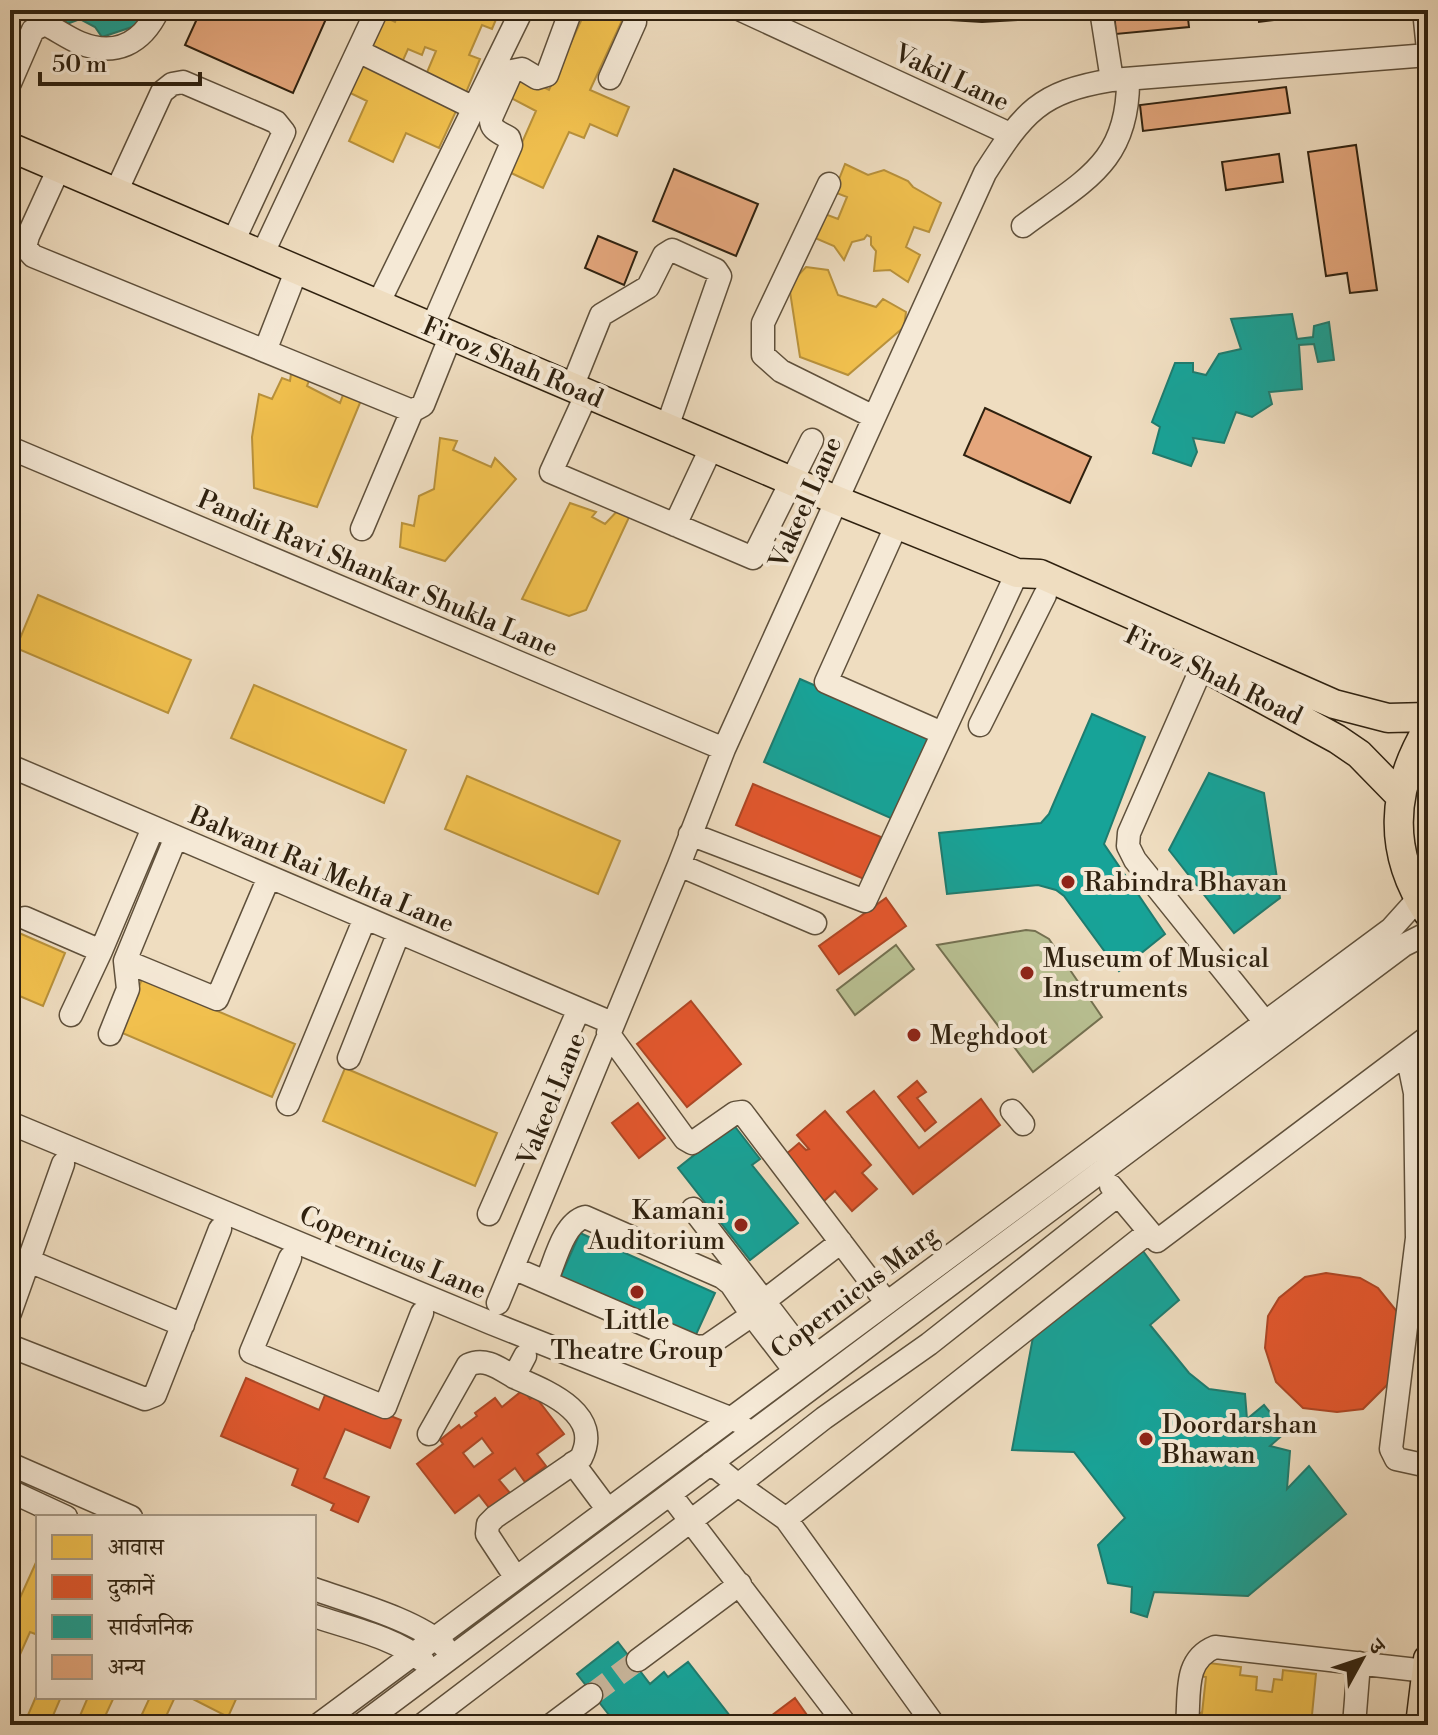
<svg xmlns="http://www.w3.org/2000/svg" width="1438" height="1735" viewBox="0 0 1438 1735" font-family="'Libre Bodoni','Noto Serif Devanagari',serif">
<rect width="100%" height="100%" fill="#efddc0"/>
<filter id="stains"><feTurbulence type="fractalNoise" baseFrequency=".0025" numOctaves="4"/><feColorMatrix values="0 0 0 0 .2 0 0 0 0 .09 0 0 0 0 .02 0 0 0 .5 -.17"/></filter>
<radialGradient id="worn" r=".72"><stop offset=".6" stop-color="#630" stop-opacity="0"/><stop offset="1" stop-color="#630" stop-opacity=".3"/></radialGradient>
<path fill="#b9c193" stroke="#747151" stroke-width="2" d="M 1026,930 L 1035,931 L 1049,939 L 1102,1017 L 1033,1072 L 937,945 Z
M 896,945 L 914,969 L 855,1015 L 837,990 Z"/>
<path fill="#f2c14e" stroke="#b8913b" stroke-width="2" d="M 400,10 L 500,10 L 492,29 L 482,25 L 469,55 L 480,59 L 465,95 L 425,77 L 436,51 L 425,47 L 422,55 L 408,49 L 400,67 L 369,54 L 385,17 L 395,22 Z
M 586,10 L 616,10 L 625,14 L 590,90 L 629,107 L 617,136 L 590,124 L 584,138 L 569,132 L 543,188 L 509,172 L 536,111 L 509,97 L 522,76 L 549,90 Z
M 357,62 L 457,109 L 439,148 L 406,133 L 393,162 L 349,141 L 367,101 L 344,90 Z
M 845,164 L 868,175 L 884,170 L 908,181 L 913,187 L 941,203 L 929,232 L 914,227 L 906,247 L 920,255 L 908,282 L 890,270 L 874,271 L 876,251 L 871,245 L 871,237 L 867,235 L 864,239 L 852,242 L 844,260 L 834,246 L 815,238 L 825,214 L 838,219 L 847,197 L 834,192 Z
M 806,267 L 828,270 L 838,295 L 876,307 L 883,299 L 906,312 L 904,327 L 848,375 L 800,357 L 789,285 Z
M 292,367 L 310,378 L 307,386 L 340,403 L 344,392 L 362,398 L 317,507 L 254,488 L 252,437 L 259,394 L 272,399 L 282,378 L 290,381 Z
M 440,438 L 457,441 L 453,450 L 491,467 L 495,458 L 516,479 L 445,561 L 400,547 L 402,523 L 414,526 L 419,496 L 434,489 Z
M 570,503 L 596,512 L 592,517 L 605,524 L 620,508 L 631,513 L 586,610 L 569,616 L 522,599 Z
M 38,595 L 191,660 L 168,713 L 16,648 Z
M 254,685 L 406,750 L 384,803 L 231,738 Z
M 467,776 L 620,841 L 598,894 L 445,829 Z
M 10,929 L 65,953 L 43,1006 L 10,992 Z
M 142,979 L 295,1044 L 272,1097 L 120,1032 Z
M 345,1068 L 497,1133 L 475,1186 L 323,1121 Z
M 10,1526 L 20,1531 L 10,1554 Z
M 38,1558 L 38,1635 L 30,1632 L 10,1677 L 10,1607 L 15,1609 Z
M 1201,1662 L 1241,1667 L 1240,1675 L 1257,1677 L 1256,1690 L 1272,1692 L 1274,1679 L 1282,1680 L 1283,1670 L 1316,1674 L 1311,1725 L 1194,1725 L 1195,1712 L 1202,1713 L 1206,1677 L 1199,1676 Z
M 38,1692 L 38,1697 L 61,1697 L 49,1725 L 28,1715 Z
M 88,1697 L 114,1697 L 101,1725 L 76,1725 Z
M 150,1697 L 175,1697 L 162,1725 L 137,1725 Z
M 189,1697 L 237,1697 L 228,1717 Z"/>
<path fill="#e4572e" stroke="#ae4725" stroke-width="2" fill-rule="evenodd" d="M 753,784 L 881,837 L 864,879 L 736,825 Z
M 886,898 L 906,926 L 839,974 L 819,946 Z
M 691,1001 L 741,1064 L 687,1107 L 637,1044 Z
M 917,1081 L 926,1092 L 917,1098 L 936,1122 L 925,1131 L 898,1097 Z
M 874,1091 L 919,1148 L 981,1099 L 1000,1125 L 913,1194 L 847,1112 Z
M 638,1103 L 665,1138 L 639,1158 L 612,1123 Z
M 825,1111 L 871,1165 L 862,1173 L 877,1189 L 852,1211 L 835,1191 L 824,1201 L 785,1155 L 799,1143 L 806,1150 L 809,1149 L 797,1135 Z
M 1326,1273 L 1360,1278 L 1378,1288 L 1399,1314 L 1398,1369 L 1387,1385 L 1363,1409 L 1337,1412 L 1303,1408 L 1276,1382 L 1265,1348 L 1268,1316 L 1279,1298 L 1305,1277 Z
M 246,1378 L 319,1410 L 325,1395 L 371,1414 L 373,1409 L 401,1420 L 390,1448 L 345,1429 L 324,1478 L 369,1497 L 358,1522 L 331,1510 L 334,1504 L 292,1485 L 298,1469 L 221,1436 Z
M 523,1390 L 530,1399 L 535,1396 L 564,1434 L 537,1454 L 546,1466 L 525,1482 L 515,1468 L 499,1480 L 510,1493 L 490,1509 L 479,1495 L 455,1513 L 417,1464 L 443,1444 L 440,1440 L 459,1425 L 461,1428 L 477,1416 L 475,1413 L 495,1398 L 502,1407 ZM 482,1438 L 493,1453 L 474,1467 L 463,1453 Z
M 795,1698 L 814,1725 L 759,1725 Z"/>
<path fill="#17a398" stroke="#1e7c6f" stroke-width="2" d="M 61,10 L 140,10 L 144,23 L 102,37 L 95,27 L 80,19 L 67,24 Z
M 1292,314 L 1297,339 L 1313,337 L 1314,326 L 1329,322 L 1334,360 L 1318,362 L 1314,344 L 1299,345 L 1302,389 L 1269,392 L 1272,404 L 1252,417 L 1236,412 L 1224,443 L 1193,438 L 1197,452 L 1191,466 L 1153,453 L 1160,427 L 1152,422 L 1175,363 L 1193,363 L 1193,372 L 1206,375 L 1219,354 L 1241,349 L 1231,319 Z
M 800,679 L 931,736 L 895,820 L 764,762 Z
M 1092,714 L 1145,737 L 1104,844 L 1165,934 L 1119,971 L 1064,896 L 1056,890 L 1038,885 L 947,894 L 939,833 L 1041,823 L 1049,814 Z
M 1209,773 L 1264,793 L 1280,898 L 1234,933 L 1169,850 Z
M 733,1124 L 760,1159 L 752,1165 L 798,1223 L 750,1260 L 678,1168 Z
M 580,1233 L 715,1293 L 694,1339 L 560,1278 Z
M 1143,1251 L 1179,1300 L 1150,1325 L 1189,1373 L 1209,1389 L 1245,1394 L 1247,1419 L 1264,1405 L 1286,1432 L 1270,1446 L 1290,1451 L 1287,1489 L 1309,1466 L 1346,1514 L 1248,1596 L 1154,1592 L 1147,1617 L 1131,1612 L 1132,1587 L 1108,1583 L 1098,1545 L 1125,1518 L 1074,1452 L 1012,1450 L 1033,1337 Z
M 618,1642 L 650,1684 L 664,1672 L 668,1677 L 688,1662 L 737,1725 L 597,1725 L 609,1715 L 577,1674 Z"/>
<path fill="#e5a77d" stroke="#2f210f" stroke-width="2" d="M 201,10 L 330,10 L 293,93 L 185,45 Z
M 915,10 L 1034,10 L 1034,19 L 982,22 L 933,19 Z
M 1114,10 L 1187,10 L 1189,27 L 1116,34 Z
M 1258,10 L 1338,10 L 1338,12 L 1259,22 Z
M 1286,87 L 1290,113 L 1143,131 L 1140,105 Z
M 1356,145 L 1377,290 L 1350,293 L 1347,273 L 1326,276 L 1308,152 Z
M 1279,154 L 1283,182 L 1226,190 L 1222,162 Z
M 674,169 L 758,204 L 736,256 L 653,221 Z
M 598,236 L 637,252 L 624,285 L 585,268 Z
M 985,408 L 1091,457 L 1070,503 L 964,455 Z"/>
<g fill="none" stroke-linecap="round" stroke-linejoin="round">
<path stroke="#c9b79d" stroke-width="22" stroke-dasharray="22 11" stroke-linecap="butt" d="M 591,1695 L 638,1660"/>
<g stroke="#5f503b" stroke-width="25">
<path id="minor" d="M 741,10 L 1010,134
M 1101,10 L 1112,80
M 1424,10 L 1428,50
M 358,51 L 474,108
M 610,78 L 635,22 L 634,15 L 630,10
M 10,83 L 33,30 L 45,24 C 57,30 68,38 80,43 C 115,57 142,44 158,10
M 59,168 L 28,236 L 25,247 L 33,256 L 412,411 L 423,405 L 451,335
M 829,184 L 763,323 L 763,355 L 781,371 L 874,417
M 116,192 L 162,92 L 172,84 L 183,82 L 267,118 L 276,122 L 284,132 L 233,242
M 1023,226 C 1083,181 1129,163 1128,79
M 262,255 L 377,10
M 378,304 L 520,14 L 520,10
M 432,327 L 511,145 L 509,138 C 499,132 490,130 491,118 L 512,71 L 522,69 L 537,78 L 547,75 L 571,10
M 265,351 L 297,269
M 572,387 L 601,315 L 648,287 L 664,255 L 672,250 L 716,270 L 720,276 L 667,427
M 587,393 L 551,472 L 753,558 L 812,440
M 10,448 L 724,749
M 897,524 L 826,682 L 942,733
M 675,525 L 712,446
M 362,529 L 412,411
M 1209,651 L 1129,833 L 1128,846 L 1135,860 L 1265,1022
M 980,725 L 1045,595
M 10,766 L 612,1023
M 690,834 L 865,901 L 1017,573
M 176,837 L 125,961 L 217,999 L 269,877
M 679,865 L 815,923
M 25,918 L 101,951 L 153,828
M 71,1015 L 101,951
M 608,1033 L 685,1139 L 692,1143 L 735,1113 L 742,1112 L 887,1303
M 110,1034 L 128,989 L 125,961
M 1407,1054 L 1415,1093 L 1417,1238 L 1391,1449 L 1396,1459 L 1428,1466
M 349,1058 L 399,932
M 288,1104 L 365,918
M 1012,1111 L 1023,1124
M 10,1123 L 491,1323 L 740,1422
M 1111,1186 L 1157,1241 L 1428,1037
M 693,1209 L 764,1301
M 489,1214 L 579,1009
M 290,1258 L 251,1352 L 385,1407 L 422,1313
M 29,1261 L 183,1325
M 513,1268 L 697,1347 L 707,1346 L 752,1315 L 795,1371
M 546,1282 C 555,1262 563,1223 585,1217 L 722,1277 L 731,1284 L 752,1315
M 498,1303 L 679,865 L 724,749 L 985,173 C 1024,112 1039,92 1112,80 L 1428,55
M 10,1313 L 63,1164
M 10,1346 L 145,1399 L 155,1395 L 220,1229
M 809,1360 L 764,1301 L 841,1242
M 429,1434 L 468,1365 C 485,1357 499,1368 514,1377
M 573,1463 L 608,1510
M 711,1463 L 738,1485 L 824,1418 L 929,1344 L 1118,1195
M 10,1464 L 131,1517
M 10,1491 L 66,1517
M 670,1494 L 846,1725
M 786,1519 L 934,1725
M 516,1578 L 487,1534 L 488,1524 L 495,1517 L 581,1458 C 604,1413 546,1391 514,1377 L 525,1356
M 314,1589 C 350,1602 417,1620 444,1646
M 314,1616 C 349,1628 394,1637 423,1661
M 638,1660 L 740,1584
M 318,1725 L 1391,929 L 1418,899
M 361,1725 L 1404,945 L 1428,933
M 422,1725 L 738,1485 L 786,1519 L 1149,1232
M 551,1725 L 591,1695
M 1187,1725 C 1190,1694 1183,1660 1215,1647 L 1426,1671
M 1354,1725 L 1359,1663"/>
</g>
<g stroke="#2f210f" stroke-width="31">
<path id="major" d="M 10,147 L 836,500 L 1017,573 L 1040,574 L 1334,704 L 1388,718 L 1428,717
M 1195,662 L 1337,739 L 1359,754 L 1400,796
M 1428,728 C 1391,789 1387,852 1428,913
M 1420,1725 L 1428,1659"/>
</g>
<use href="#minor" stroke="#f5e9d6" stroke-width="22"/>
<use href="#major" stroke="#efddc0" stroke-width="28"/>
</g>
<g fill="#8f2418" stroke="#f5e9d6" stroke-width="3">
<circle cx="1068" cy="882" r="8"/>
<circle cx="1027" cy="973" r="8"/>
<circle cx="914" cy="1035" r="8"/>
<circle cx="741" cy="1225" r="8"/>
<circle cx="637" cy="1292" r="8"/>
<circle cx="1146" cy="1439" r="8"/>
</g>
<g text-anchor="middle" stroke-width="8" stroke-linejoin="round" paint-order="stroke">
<g font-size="26" fill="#2f210f" stroke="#f5e9d6">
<text transform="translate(952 77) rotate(25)" y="9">Vakil Lane</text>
<text transform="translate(513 362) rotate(23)" y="9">Firoz Shah Road</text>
<text transform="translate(805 502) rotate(-66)" y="9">Vakeel Lane</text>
<text transform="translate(378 573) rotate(23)" y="9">Pandit Ravi Shankar Shukla Lane</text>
<text transform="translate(1214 675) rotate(26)" y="9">Firoz Shah Road</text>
<text transform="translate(322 869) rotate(23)" y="9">Balwant Rai Mehta Lane</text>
<text transform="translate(551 1099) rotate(-68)" y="9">Vakeel Lane</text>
<text transform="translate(393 1252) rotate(23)" y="9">Copernicus Lane</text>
<text transform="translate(854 1292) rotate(-37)" y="9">Copernicus Marg</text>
</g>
<g font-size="26" fill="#2f210f" stroke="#f5e9d6" text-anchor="start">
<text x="1084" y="891">Rabindra Bhavan</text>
<text x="1043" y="967">Museum of Musical<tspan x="1043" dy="30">Instruments</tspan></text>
<text x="930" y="1044">Meghdoot</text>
<text x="725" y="1219" text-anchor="end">Kamani<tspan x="725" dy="30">Auditorium</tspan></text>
<text x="637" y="1329" text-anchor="middle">Little<tspan x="637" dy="30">Theatre Group</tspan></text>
<text x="1162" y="1433">Doordarshan<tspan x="1162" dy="30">Bhawan</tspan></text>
</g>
</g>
<rect width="1438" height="1735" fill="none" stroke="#efddc0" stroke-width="40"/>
<rect x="12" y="12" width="1414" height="1711" fill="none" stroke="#2f210f" stroke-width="4"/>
<rect x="20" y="20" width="1398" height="1695" fill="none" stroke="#2f210f" stroke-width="2"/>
<rect x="36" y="1515" width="280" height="184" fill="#f5e9d6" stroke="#a69986" stroke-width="2"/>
<rect x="52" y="1535" width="40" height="24" fill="#f2c14e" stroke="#a69986" stroke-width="2"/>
<text x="108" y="1555" font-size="24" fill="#2f210f">आवास</text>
<rect x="52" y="1575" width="40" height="24" fill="#e4572e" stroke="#a69986" stroke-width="2"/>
<text x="108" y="1595" font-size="24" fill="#2f210f">दुकानें</text>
<rect x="52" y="1615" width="40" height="24" fill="#17a398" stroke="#a69986" stroke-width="2"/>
<text x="108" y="1635" font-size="24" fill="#2f210f">सार्वजनिक</text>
<rect x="52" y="1655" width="40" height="24" fill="#e5a77d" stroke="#a69986" stroke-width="2"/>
<text x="108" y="1675" font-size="24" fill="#2f210f">अन्य</text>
<g transform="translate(1362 1659) rotate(50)" stroke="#f5e9d6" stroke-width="6" paint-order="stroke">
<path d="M0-6L14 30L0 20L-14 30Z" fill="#2f210f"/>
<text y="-12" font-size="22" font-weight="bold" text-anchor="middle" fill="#2f210f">उ</text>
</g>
<path d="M40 72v12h160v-12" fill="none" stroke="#2f210f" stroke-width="4"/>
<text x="52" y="72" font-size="24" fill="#2f210f" stroke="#f5e9d6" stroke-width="6" paint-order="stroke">50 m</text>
<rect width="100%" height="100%" filter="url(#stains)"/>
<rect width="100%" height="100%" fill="url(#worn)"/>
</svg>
